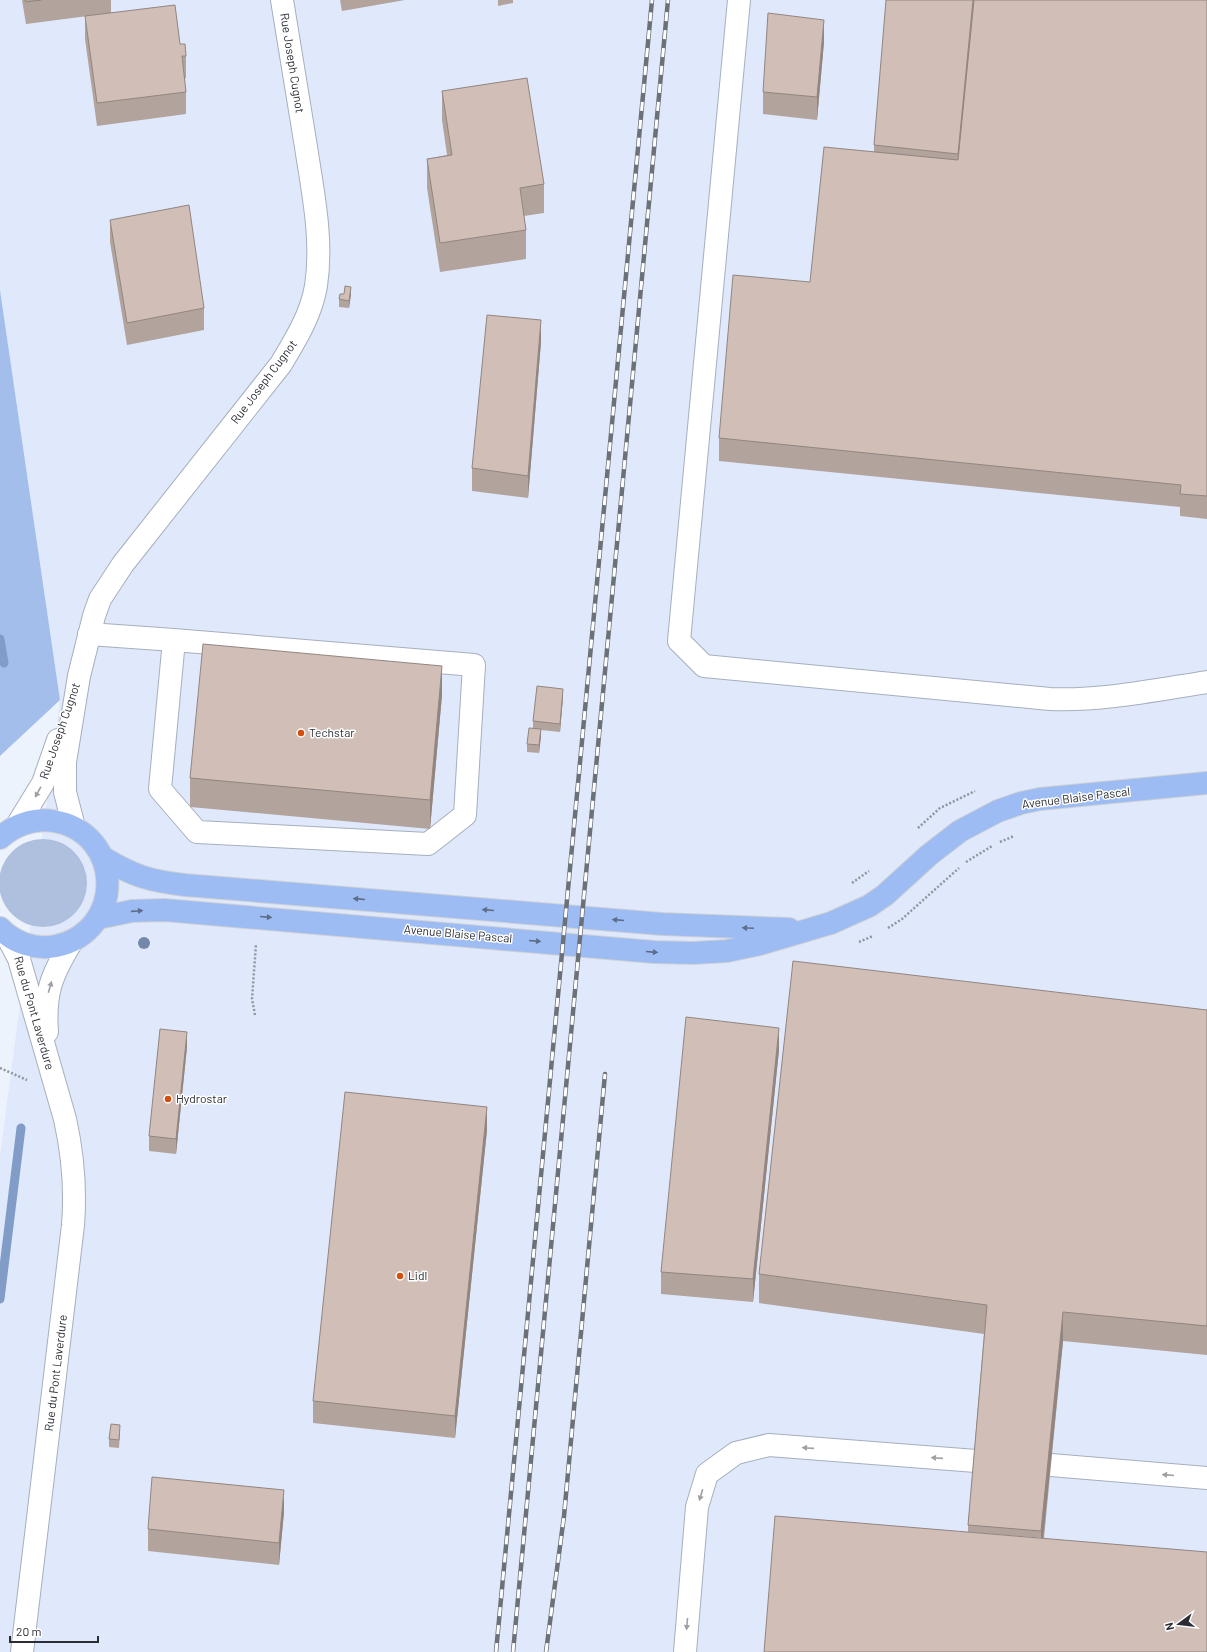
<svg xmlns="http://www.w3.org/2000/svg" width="1207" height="1652" viewBox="0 0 1207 1652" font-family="Barlow,sans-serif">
<rect width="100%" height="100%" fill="#edf3fc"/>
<path fill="#dfe9fb" d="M 0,0 L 1207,0 L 1207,1652 L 0,1652 L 0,1156 L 60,700 L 0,290 Z"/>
<path fill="#aec0de" d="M-1 883a44 44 0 1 1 88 0a44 44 0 1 1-88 0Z"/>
<path fill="#a4beec" d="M 0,290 L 60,700 L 0,756 Z"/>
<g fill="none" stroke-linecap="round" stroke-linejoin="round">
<path stroke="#829cc8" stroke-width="9" d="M 0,639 L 4,663
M 0,1299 L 21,1128"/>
<g stroke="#a6afbd" stroke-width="24">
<path id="minor" d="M 739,0 L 679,641 L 704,666 L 1050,699 C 1103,701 1155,690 1207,682
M 89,634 L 174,640 L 160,789 L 197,832 L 428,844 L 465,815 L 474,665 L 174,640
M 16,827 L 43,783 L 58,740
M 74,827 L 65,792 L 65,762 L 79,676 L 94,616 L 100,599 L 123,564 L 281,364 C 296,339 311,315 316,286 C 323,240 313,193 306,147 C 298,98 290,49 282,0
M 6,934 L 19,959 L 65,1119 C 73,1155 76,1188 73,1225 L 22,1652
M 47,1032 C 44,992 52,974 72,941
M 1051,1465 L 1207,1478
M 685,1652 L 697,1507 L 707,1474 L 736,1453 L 769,1445 L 976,1461"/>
</g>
<g stroke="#d0d1d2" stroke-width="24">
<path id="major" d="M 0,838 C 14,825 34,818 53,821 C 124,832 126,931 56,946 C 36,950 14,943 0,928
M 102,857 C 133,876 150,881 185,885 L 662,924 L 789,929
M 98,918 L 132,911 L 164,910 L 654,952 L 693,953 L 727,951 L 760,944 L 831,923 L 869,906 L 885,895 L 929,855 L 960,831 L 998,811 L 1021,803 L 1040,799 L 1207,783"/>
</g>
<path stroke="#90949c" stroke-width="2.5" stroke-dasharray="2 2" stroke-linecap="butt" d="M 918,828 L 940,808 L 975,791
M 1000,842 L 1014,836
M 966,862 L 992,846
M 852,883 L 869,871
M 888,928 L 902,919 L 959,868
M 859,942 L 873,936
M 255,1015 L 252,999 L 256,944
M 0,1068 L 27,1080"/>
<use href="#minor" stroke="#fff" stroke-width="22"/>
<use href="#major" stroke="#9dbcf4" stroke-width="22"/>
<g stroke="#6c7077" stroke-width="4.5">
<path id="rail" d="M 496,1652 L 652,0
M 513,1652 L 668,0
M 546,1652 L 564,1516 L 605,1074"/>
</g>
<use href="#rail" stroke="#fff" stroke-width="3" stroke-dasharray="9" stroke-linecap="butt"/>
</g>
<circle fill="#7588a9" cx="144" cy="943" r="6"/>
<path fill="#b3a39d" d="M 22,0 L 111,0 L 111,13 L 26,24 Z
M 340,0 L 405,0 L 342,11 Z
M 498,0 L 513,0 L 513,3 L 498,6 Z
M 1207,0 L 1207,519 L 1180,516 L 1180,507 L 719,461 L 719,438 L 810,282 L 874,152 L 874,145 Z
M 85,16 L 180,44 L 186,56 L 186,78 L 184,78 L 186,92 L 186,114 L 97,126 L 85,39 Z
M 824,42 L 817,120 L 763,114 L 763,92 Z
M 442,91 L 544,184 L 544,213 L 524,216 L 526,230 L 526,259 L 440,272 L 427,188 L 427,159 L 447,155 L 442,120 Z
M 110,220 L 204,308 L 204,330 L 127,345 L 110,242 Z
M 351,294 L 349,308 L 339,307 L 339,299 Z
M 541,342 L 528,498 L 472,491 L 472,468 Z
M 442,695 L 430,829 L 190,807 L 190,778 Z
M 563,697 L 560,732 L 541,730 L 541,736 L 539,753 L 527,752 L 527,744 L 533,728 L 533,721 Z
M 1207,1010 L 1207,1355 L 1063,1341 L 1044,1538 L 968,1532 L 968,1525 L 984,1334 L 759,1303 L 759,1274 Z
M 187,1047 L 176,1154 L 149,1151 L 149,1136 Z
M 779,1050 L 753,1302 L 661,1294 L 661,1272 Z
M 487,1130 L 455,1438 L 313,1423 L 313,1401 Z
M 120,1433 L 119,1448 L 109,1447 L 109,1439 Z
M 284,1512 L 279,1565 L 148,1551 L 148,1529 Z"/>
<path fill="#928580" d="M 973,0 L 976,0 L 958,183 L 958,154 Z
M 824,20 L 824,42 L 817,120 L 817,97 Z
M 351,287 L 351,294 L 349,308 L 349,301 Z
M 541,320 L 541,342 L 528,498 L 528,476 Z
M 442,666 L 442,695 L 430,829 L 430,800 Z
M 563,689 L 563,697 L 560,732 L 560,724 Z
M 541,729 L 541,736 L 539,753 L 539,745 Z
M 779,1028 L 779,1050 L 753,1302 L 753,1279 Z
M 187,1032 L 187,1047 L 176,1154 L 176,1139 Z
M 487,1107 L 487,1130 L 455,1438 L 455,1416 Z
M 1063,1312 L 1063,1341 L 1041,1560 L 1041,1531 Z
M 284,1490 L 284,1512 L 279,1565 L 279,1543 Z"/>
<path fill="#d0beb7" stroke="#928580" d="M 25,0 L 41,0 L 26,2 Z
M 886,0 L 973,0 L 958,154 L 874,145 Z
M 974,0 L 1207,0 L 1207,496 L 1180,494 L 1181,485 L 719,438 L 733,275 L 810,282 L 824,147 L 958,160 Z
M 175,5 L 180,44 L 185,44 L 186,56 L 182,56 L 186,92 L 97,103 L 85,16 Z
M 768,13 L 824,20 L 817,97 L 763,92 Z
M 527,78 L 544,184 L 520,188 L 526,230 L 440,243 L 427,159 L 452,155 L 442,91 Z
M 189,205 L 204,308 L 127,323 L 110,220 Z
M 345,286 L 351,287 L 349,301 L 339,299 L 340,294 L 344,294 Z
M 487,315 L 541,320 L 528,476 L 472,468 Z
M 203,644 L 442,666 L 430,800 L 190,778 Z
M 537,686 L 563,689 L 560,724 L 533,721 Z
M 529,728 L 541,729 L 539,745 L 527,744 Z
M 793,961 L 1207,1010 L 1207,1326 L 1063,1312 L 1041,1531 L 968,1525 L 987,1305 L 759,1274 Z
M 686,1017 L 779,1028 L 753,1279 L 661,1272 Z
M 160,1029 L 187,1032 L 176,1139 L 149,1136 Z
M 345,1092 L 487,1107 L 455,1416 L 313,1401 Z
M 111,1424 L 120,1425 L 119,1440 L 109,1439 Z
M 152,1477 L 284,1490 L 279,1543 L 148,1529 Z
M 775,1516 L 1207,1552 L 1207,1652 L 764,1652 Z"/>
<defs><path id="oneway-solid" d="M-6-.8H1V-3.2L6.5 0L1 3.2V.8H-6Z"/></defs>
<g fill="#9fa0a3">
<use href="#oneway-solid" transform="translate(38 792) rotate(119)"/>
<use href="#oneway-solid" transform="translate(50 987) rotate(-74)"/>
<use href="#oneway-solid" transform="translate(808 1448) rotate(-176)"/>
<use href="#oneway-solid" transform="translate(937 1458) rotate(-176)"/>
<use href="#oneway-solid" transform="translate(1168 1475) rotate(-175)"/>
<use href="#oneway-solid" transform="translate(701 1495) rotate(106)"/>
<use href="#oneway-solid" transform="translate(687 1624) rotate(95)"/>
</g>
<g fill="#5e6d8a">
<use href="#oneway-solid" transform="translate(359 899) rotate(-175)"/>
<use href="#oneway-solid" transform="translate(488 910) rotate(-175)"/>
<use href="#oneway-solid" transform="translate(137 911) rotate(-4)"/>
<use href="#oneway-solid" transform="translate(266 917) rotate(5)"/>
<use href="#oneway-solid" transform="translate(618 920) rotate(-175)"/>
<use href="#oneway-solid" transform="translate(748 928) rotate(-178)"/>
<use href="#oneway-solid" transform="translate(535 941) rotate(5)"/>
<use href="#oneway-solid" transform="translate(652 952) rotate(5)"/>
</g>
<g fill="#d44f0e" stroke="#fff" stroke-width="1.5">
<circle cx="301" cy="733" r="4"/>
<circle cx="168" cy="1099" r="4"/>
<circle cx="400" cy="1276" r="4"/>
</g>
<g text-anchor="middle" stroke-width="3" stroke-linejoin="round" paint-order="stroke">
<g font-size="12" fill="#2a2d33" stroke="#fff">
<text transform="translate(292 63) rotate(81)" y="4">Rue Joseph Cugnot</text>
<text transform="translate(264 382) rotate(-53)" y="4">Rue Joseph Cugnot</text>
<text transform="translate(60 731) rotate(-71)" y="4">Rue Joseph Cugnot</text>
<text transform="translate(1076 798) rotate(-7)" y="4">Avenue Blaise Pascal</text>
<text transform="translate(458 934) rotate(5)" y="4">Avenue Blaise Pascal</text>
<text transform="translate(34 1013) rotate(74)" y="4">Rue du Pont Laverdure</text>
<text transform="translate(56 1373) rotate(-83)" y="4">Rue du Pont Laverdure</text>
</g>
<g font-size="12" fill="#2a2d33" stroke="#fff" text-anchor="start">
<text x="309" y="737">Techstar</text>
<text x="176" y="1103">Hydrostar</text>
<text x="408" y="1280">Lidl</text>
</g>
</g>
<g transform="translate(1179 1624) rotate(255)" stroke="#ffffff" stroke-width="3" paint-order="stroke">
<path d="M0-3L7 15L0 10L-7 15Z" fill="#2a2d33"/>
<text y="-6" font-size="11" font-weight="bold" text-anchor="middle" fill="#2a2d33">N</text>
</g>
<path d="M10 1636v6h88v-6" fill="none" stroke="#2a2d33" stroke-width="2"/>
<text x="16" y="1636" font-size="12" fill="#2a2d33" stroke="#ffffff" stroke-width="3" paint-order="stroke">20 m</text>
</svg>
